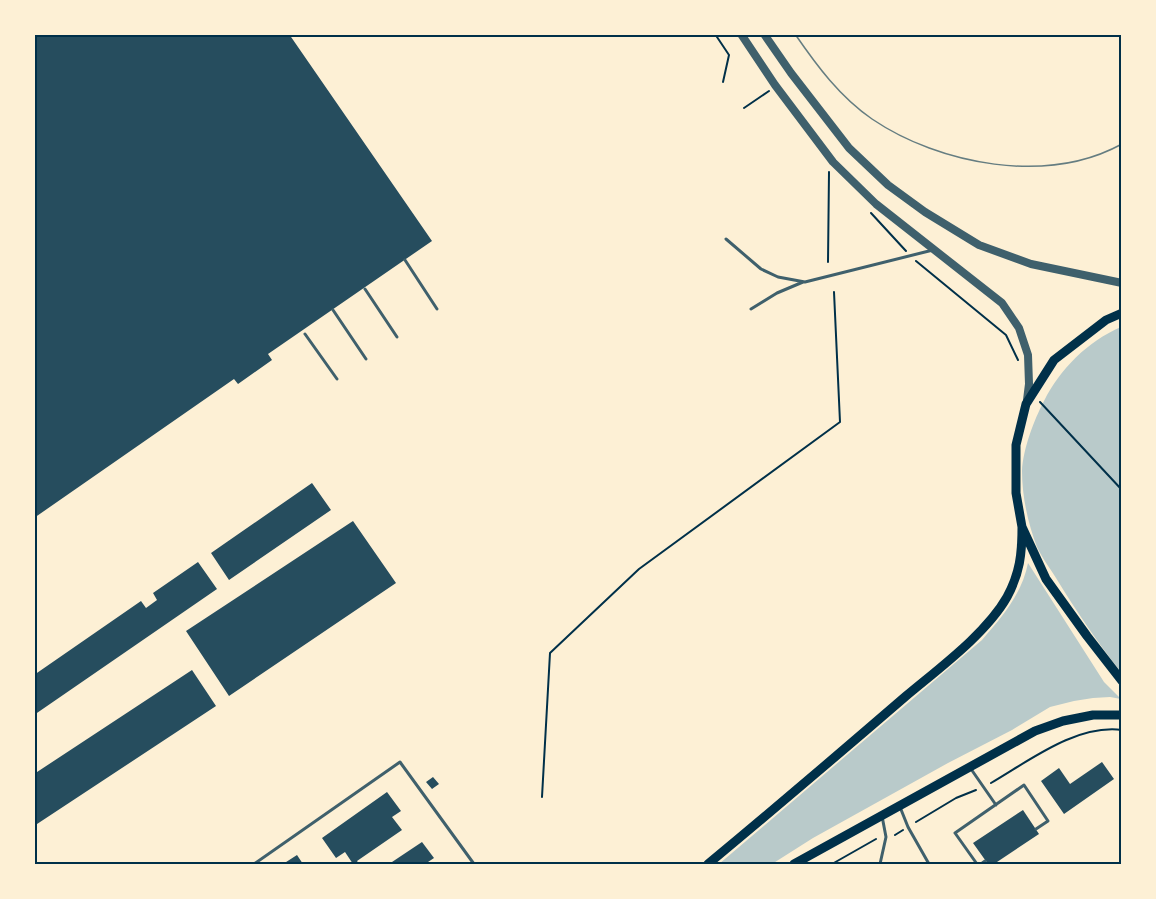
<svg xmlns="http://www.w3.org/2000/svg" width="1156" height="899" viewBox="0 0 1156 899" font-family="Barlow,sans-serif">
<rect width="100%" height="100%" fill="#fdf0d5"/>
<path fill="#b9caca" d="M 1121,327 L 1121,672 C 1098,643 1076,611 1056,578 C 1050,568 1042,558 1037,547 C 1028,524 1022,496 1022,471 C 1023,449 1034,420 1044,401 C 1060,369 1088,341 1121,327 Z
M 1028,563 L 1104,682 L 1121,699 L 1110,697 L 1093,698 L 1074,701 L 1050,707 L 1012,730 L 948,763 L 813,838 L 772,864 L 719,864 L 982,640 C 1002,617 1022,594 1028,563 Z"/>
<path fill="#264d5e" d="M 34,34 L 289,34 L 432,241 L 268,354 L 272,360 L 238,384 L 234,379 L 34,518 Z
M 312,483 L 331,510 L 229,580 L 211,553 Z
M 353,521 L 396,583 L 229,696 L 186,631 Z
M 198,562 L 217,589 L 34,715 L 34,675 L 141,601 L 146,608 L 157,600 L 153,593 Z
M 192,670 L 216,706 L 34,826 L 34,774 Z
M 1102,762 L 1114,779 L 1064,814 L 1041,781 L 1059,768 L 1070,784 Z
M 433,777 L 439,784 L 432,789 L 426,782 Z
M 387,792 L 401,811 L 392,817 L 402,830 L 357,861 L 359,864 L 353,864 L 345,852 L 336,858 L 322,838 Z
M 1023,810 L 1039,834 L 994,864 L 988,864 L 973,843 Z
M 422,842 L 434,858 L 425,864 L 389,864 Z
M 297,855 L 303,864 L 283,864 Z"/>
<g fill="none" stroke-linecap="round" stroke-linejoin="round">
<path stroke="#003049" stroke-width="2" d="M 715,34 L 729,55 L 723,82
M 744,108 L 769,91
M 871,213 L 906,251
M 916,261 L 1006,335 L 1018,360
M 828,262 L 829,172
M 1040,402 L 1122,490
M 991,783 C 1029,761 1076,724 1122,730
M 542,797 L 550,653 L 639,569 L 840,422 L 834,292
M 916,822 L 956,798 L 976,790
M 895,835 L 903,830
M 832,864 L 876,839"/>
<path stroke="#3f606c" stroke-width="3" d="M 726,239 L 761,269 L 778,277 L 805,282 L 933,250
M 405,260 L 437,309
M 365,289 L 397,337
M 751,309 L 777,293 L 803,282
M 333,310 L 366,359
M 305,334 L 337,379
M 971,769 L 996,805
M 900,807 L 908,827 L 929,864
M 254,864 L 400,762 L 474,864
M 880,864 L 886,837 L 882,816
M 977,864 L 955,833 L 1024,785 L 1048,821 L 1036,829
M 981,864 L 985,861"/>
<path stroke="#3f606c" stroke-width="8" d="M 741,34 L 775,85 L 833,162 L 876,204 L 1002,303 L 1019,328 L 1028,355 L 1029,384 L 1027,400
M 764,34 L 791,73 L 849,148 L 888,185 L 925,212 L 979,245 L 1031,264 L 1122,283"/>
<path stroke="#003049" stroke-width="9" d="M 1122,313 L 1106,320 L 1054,360 L 1026,404 L 1016,445 L 1016,493 L 1022,527 L 1046,579 L 1087,636 L 1122,681
M 708,864 C 774,809 840,753 906,696 C 938,669 986,634 1007,597 C 1020,573 1022,554 1022,527
M 794,864 L 1035,731 L 1063,721 L 1093,715 L 1122,715"/>
<path stroke="#657d81" stroke-width="1.5" d="M 795,34 C 817,66 840,97 872,119 C 940,165 1047,185 1122,144"/>
</g>
<rect width="1156" height="899" fill="none" stroke="#fdf0d5" stroke-width="72"/>
<rect x="36" y="36" width="1084" height="827" fill="none" stroke="#003049" stroke-width="2"/>
</svg>
